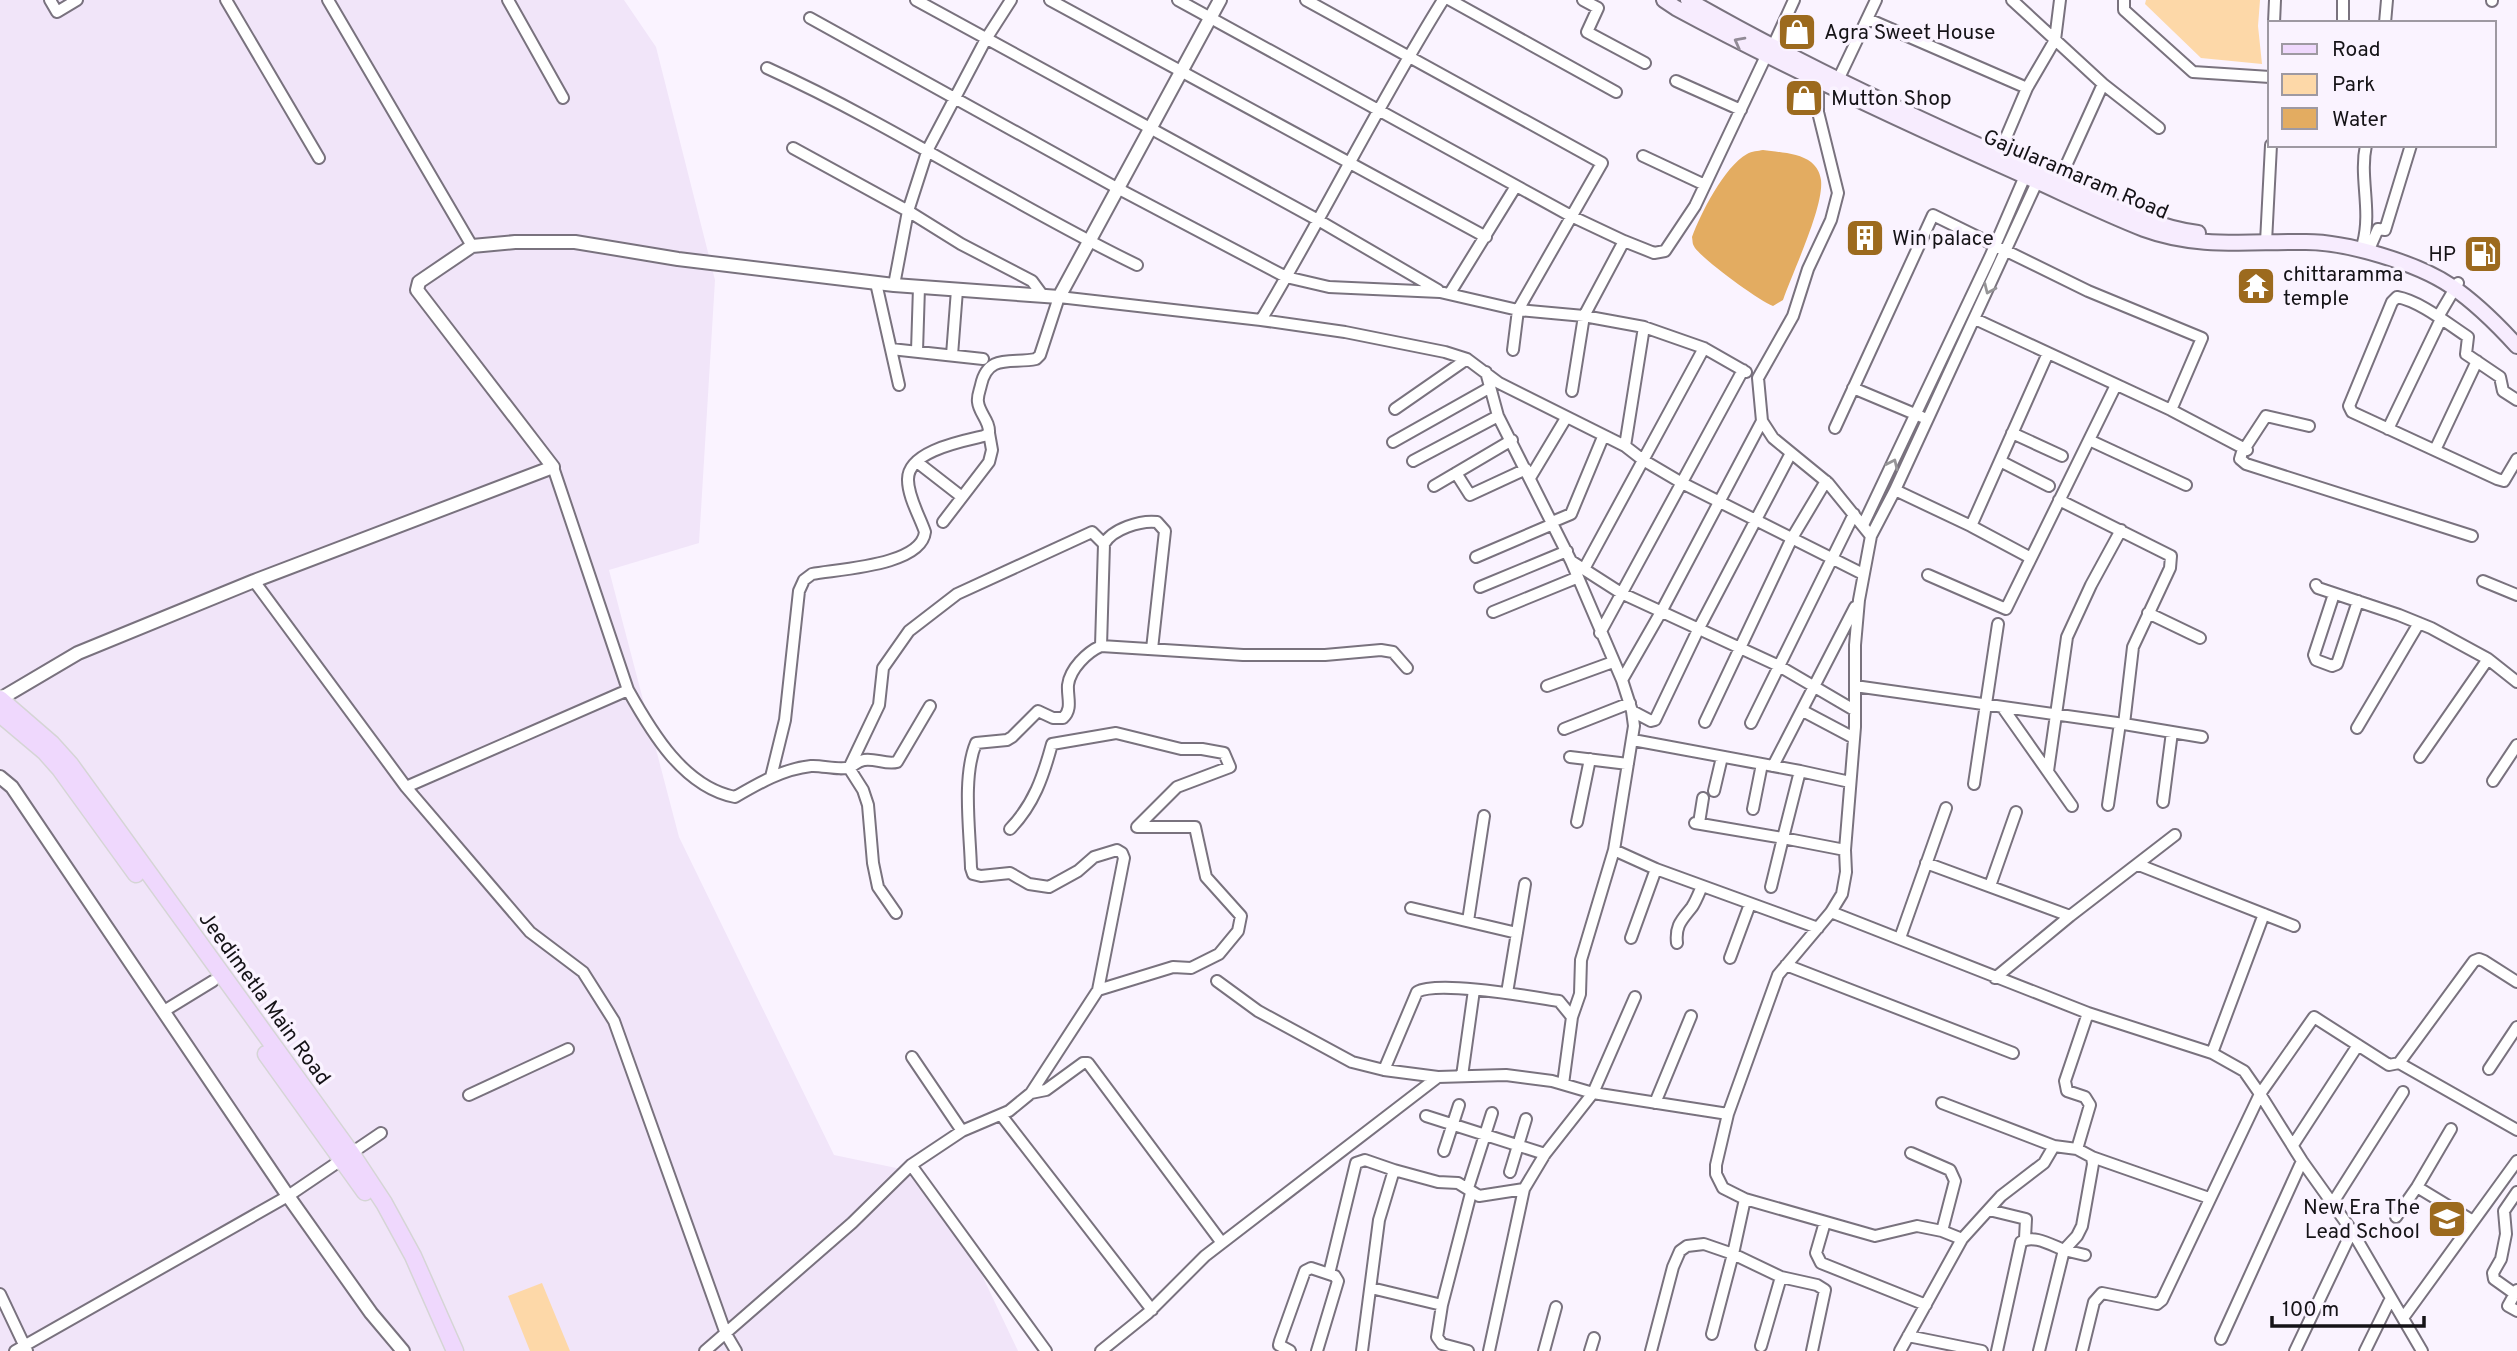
<svg xmlns="http://www.w3.org/2000/svg" width="2517" height="1351" viewBox="0 0 2517 1351" font-family="Overpass,sans-serif">
<rect width="100%" height="100%" fill="#faf3ff"/>
<path fill="#f1e5f9" d="M 0,0 L 624,0 L 656,47 L 715,280 L 699,543 L 609,570 L 679,837 L 834,1155 L 925,1174 L 970,1250 L 1018,1351 L 0,1351 Z"/>
<path fill="#fdd8a8" d="M 2146,0 L 2260,0 L 2258,26 L 2262,64 L 2201,58 L 2145,4 Z
M 542,1283 L 570,1351 L 530,1351 L 508,1296 Z"/>
<path fill="#e3ac61" d="M 1763,150 C 1777,152 1799,153 1811,162 C 1817,167 1820,173 1821,180 C 1824,207 1793,271 1783,300 L 1773,306 C 1758,300 1705,261 1695,248 C 1692,243 1693,243 1692,237 C 1701,213 1724,167 1747,154 C 1752,151 1758,151 1763,150 Z"/>
<g fill="none" stroke-linecap="round" stroke-linejoin="round">
<g stroke="#79727e" stroke-width="14">
<path id="minor" d="M 50,0 L 57,12 L 77,0
M 226,0 L 319,158
M 328,0 L 472,246
M 508,0 L 563,98
M 916,0 L 1318,220 L 1438,290
M 1050,0 L 1486,237
M 1178,0 L 1571,216 L 1624,241 L 1584,316 L 1572,391
M 1306,0 L 1602,163 L 1518,310 L 1513,350
M 1450,0 L 1616,92
M 1583,0 L 1598,8 L 1587,32 L 1645,63
M 2012,0 L 2103,84 L 2159,128
M 2124,0 L 2124,10 L 2193,72 L 2270,77
M 2492,1 L 2492,0
M 810,18 L 1117,188 L 1286,277 L 1329,287 L 1440,292 L 1518,310 L 1584,316 L 1644,327 L 1625,446
M 1868,19 L 2027,88
M 2274,23 L 2275,0
M 2343,23 L 2343,0
M 2385,23 L 2387,0
M 1773,46 L 1794,0
M 767,68 C 895,126 1011,204 1137,265
M 1838,80 L 1876,0
M 1676,81 L 1741,110
M 1818,81 L 1818,112 L 1838,193 L 1831,220 L 1808,269 L 1793,316 L 1758,378 L 1762,421 L 1773,438 L 1828,483 L 1871,536 L 1859,600 L 1855,645 L 1855,727 L 1845,850 L 1846,872 L 1842,894 L 1831,912 L 1778,975 L 1728,1114 L 1716,1165 L 1716,1174 L 1723,1188 L 1745,1199 L 1875,1236 L 1917,1226 L 1942,1231 L 1962,1239
M 793,148 L 908,211 L 961,244 L 1032,281 L 1043,296
M 1999,154 L 2027,88 L 2055,40 L 2060,0
M 1643,156 L 1705,185
M 2059,181 L 2103,84
M 1624,241 L 1654,253 L 1665,251 L 1695,206 L 1766,56
M 2266,242 L 2271,145
M 2363,243 C 2372,210 2359,177 2366,145
M 2371,245 L 2378,229 L 2385,230 L 2411,145
M 876,283 L 899,385
M 894,285 L 908,211 L 928,149 L 986,39 L 1011,0
M 1450,293 L 1516,186
M 2438,317 L 2458,283
M 1975,319 L 2171,410 L 2247,450
M 1261,320 C 1324,215 1378,104 1443,0
M 1644,327 L 1704,348 L 1746,372
M 891,349 L 983,359
M 917,351 L 919,287
M 952,355 L 957,290
M 1486,372 L 1498,416 L 1571,561 L 1621,593 L 1779,666 L 1854,710
M 1853,388 L 1922,417
M 2517,400 L 2503,391 L 2500,377 L 2466,354 L 2468,337 C 2448,324 2420,301 2397,297 L 2392,302 L 2349,406 L 2352,412 L 2497,479 L 2504,481 L 2517,459
M 1395,409 L 1467,359
M 1835,428 L 1933,215 L 2088,291 L 2202,338 L 2171,410
M 2388,429 L 2441,319
M 2012,433 L 2062,456
M 2089,440 L 2186,485
M 1393,442 L 1489,388
M 2247,445 L 2266,416 L 2309,426
M 2243,449 L 2240,459 L 2246,464 L 2472,536
M 2435,450 L 2477,361
M 1413,461 L 1498,416
M 2000,461 L 2049,486
M 917,462 L 962,497
M 1456,473 L 1470,495 L 1526,469
M 1530,478 L 1566,418
M 1434,486 L 1512,440
M 1895,490 L 1971,526 L 2031,558
M 943,522 L 989,462 L 992,450 L 989,433
M 1552,522 L 1571,514 L 1603,437
M 1863,525 L 1990,257 L 2025,176
M 1971,526 L 2048,353
M 1871,536 L 1895,490 L 2037,182
M 1476,557 L 1553,524
M 1571,561 L 1622,680 L 1632,711 L 1634,726 L 1614,850 L 1581,960 L 1580,994 L 1572,1017
M 1584,569 L 1704,348
M 1928,575 L 2006,609 L 2116,385
M 254,581 L 406,787 L 530,932 L 583,972 L 614,1021 L 726,1334 L 736,1351
M 2483,581 L 2517,595
M 2316,585 L 2318,588 L 2399,615 L 2431,628 L 2488,659
M 1480,587 L 1567,551
M 2334,594 L 2314,655 L 2316,660 L 2332,666 L 2337,664 L 2358,601
M 1493,612 L 1576,578
M 2148,613 L 2200,638
M 1600,633 L 1743,370
M 1101,646 L 1104,544 C 1112,529 1141,520 1157,522 L 1165,531 L 1152,649
M 1622,680 L 1661,612 L 1762,421
M 1547,686 L 1613,662
M 1855,686 L 2124,724 L 2133,647 L 2170,568 L 2171,556 L 2059,500
M 628,690 C 652,733 684,787 735,797 C 759,783 783,769 811,766 C 822,765 840,771 850,767 C 855,765 857,761 864,760 C 875,758 886,765 897,762 L 930,706
M 2003,708 L 2072,806
M 1632,711 L 1651,721 L 1655,720 L 1698,630 L 1791,453
M 1803,711 L 1854,738
M 1705,722 L 1792,538 L 1826,481
M 1751,723 L 1854,514
M 2124,724 L 2202,737
M 2357,728 L 2419,623
M 1564,729 L 1630,703
M 1633,740 L 1800,771 L 1783,838 L 1845,850
M 1570,757 L 1628,764
M 2420,757 L 2488,659 L 2517,682
M 1773,766 L 1855,607
M 1800,771 L 1850,782
M 2048,771 L 2067,637 L 2091,585 L 2121,530
M 771,777 L 785,720 L 799,591 L 804,580 L 812,574 C 838,569 921,566 925,532 C 920,517 908,497 908,480 C 907,451 963,441 984,436 L 989,433 C 990,421 979,413 978,402 C 977,396 980,390 981,385 C 988,353 1012,364 1036,359 L 1040,355 L 1059,297 L 1261,320 L 1345,332 L 1445,352 L 1467,359 L 1499,383 L 1625,446 L 1643,460 L 1682,483 L 1863,574
M 2493,781 L 2517,745
M 1974,784 L 1998,624
M 406,787 L 628,690 L 553,467
M 1714,791 L 1722,757
M 2163,802 L 2172,732
M 2108,805 L 2120,723
M 1753,809 L 1762,764
M 1577,822 L 1590,759
M 1695,823 L 1783,838 L 1771,887
M 1699,823 L 1703,798
M 1614,850 L 1656,869 L 1818,928
M 1926,863 L 2070,916
M 2139,865 L 2294,926
M 1990,886 L 2016,812
M 1411,908 L 1517,933
M 1831,912 L 2088,1013 L 2212,1053 L 2244,1071 L 2260,1094 L 2302,1161 L 2352,1231 L 2422,1351
M 896,913 L 878,887 L 873,863 L 868,805 L 863,790 L 849,768 L 879,705 L 883,668 L 909,631 L 957,594 L 1092,532 L 1104,544
M 1468,921 L 1484,816
M 1631,938 L 1656,869
M 1900,938 L 1946,808
M 1677,943 C 1675,925 1682,920 1692,907 C 1696,901 1699,893 1702,886
M 1730,958 L 1750,904
M 1786,965 L 2013,1053
M 1995,978 L 2070,916 L 2175,835
M 1217,981 L 1258,1011 L 1352,1062 L 1384,1070 L 1438,1077 L 1506,1075 L 1552,1081 L 1593,1093 L 1728,1114
M 1098,990 L 1124,858 L 1122,853 L 1117,850 L 1094,857 L 1078,871 L 1049,887 L 1029,884 L 1010,873 L 981,876 L 973,874 L 971,868 C 970,831 962,777 976,743 L 1007,740 L 1012,737 L 1038,711 L 1053,718 L 1063,718 C 1073,709 1067,697 1068,685 C 1070,669 1087,652 1101,646 L 1243,655 L 1325,655 L 1381,650 L 1393,652 L 1407,668
M 1507,993 L 1525,884
M 164,1011 L 213,981
M 2088,1013 L 2065,1081 L 2067,1091 L 2085,1097 L 2090,1105 L 2077,1149 L 2092,1157 L 2209,1198
M 2212,1053 L 2264,914
M 912,1057 L 962,1131
M 2399,1063 L 2517,1130
M 2489,1069 L 2517,1027
M 1384,1070 L 1417,992 C 1438,980 1532,997 1559,1001 L 1572,1017 L 1563,1084
M 1462,1076 L 1474,990
M 1031,1093 L 1046,1090 L 1083,1063 L 1088,1063 L 1222,1243
M 469,1095 L 568,1049
M 1655,1103 L 1691,1016
M 1942,1103 L 2054,1146 L 2077,1149
M 1001,1115 L 1152,1310
M 1426,1116 L 1545,1154
M 2293,1145 L 2358,1045
M 1444,1151 L 1459,1105
M 1911,1153 L 1950,1170 L 1955,1181 L 1942,1231
M 911,1165 L 1046,1351
M 1510,1172 L 1526,1119
M 2417,1187 L 2473,1221
M 1468,1188 L 1492,1113
M 2332,1204 L 2403,1092
M 1989,1210 L 2026,1219 L 2025,1238
M 2396,1217 L 2417,1187 L 2451,1129
M 1825,1222 L 1816,1253 L 1821,1263 L 1926,1305
M 1329,1274 L 1356,1163 L 1365,1160 L 1394,1170
M 1371,1288 L 1442,1305
M 2517,1290 L 2508,1306 L 2517,1311
M 0,1294 L 27,1351
M 2515,1294 L 2494,1279 L 2493,1273 L 2501,1259 L 2506,1234 L 2504,1211 L 2517,1192
M 2403,1318 L 2517,1161
M 1712,1334 L 1733,1254 L 1781,1277 L 1817,1285 L 1825,1290 L 1812,1351
M 1908,1336 L 1982,1351
M 2221,1339 L 2302,1161
M 1761,1346 L 1781,1277
M 15,1351 L 288,1196 L 381,1133
M 705,1351 L 852,1223 L 911,1165 L 962,1131 L 1009,1111 L 1031,1093 L 1098,990 L 1173,967 L 1191,968 L 1219,954 L 1238,931 L 1241,916 L 1206,877 L 1195,827 L 1137,827 L 1177,787 L 1230,767 L 1224,753 L 1202,749 L 1181,749 L 1116,733 L 1052,744 C 1043,777 1034,804 1010,829
M 1101,1351 L 1148,1313 L 1205,1256 L 1438,1077
M 1290,1351 L 1279,1345 L 1280,1341 L 1305,1271 L 1311,1268 L 1335,1276 L 1338,1281 L 1317,1351
M 1362,1351 L 1379,1220 L 1394,1170 L 1438,1182 L 1458,1183 L 1479,1196 L 1524,1189
M 1468,1351 L 1442,1344 L 1437,1337 L 1442,1305 L 1471,1193
M 1489,1351 L 1524,1189 L 1545,1154 L 1593,1093 L 1635,997
M 1544,1351 L 1556,1307
M 1590,1351 L 1594,1338
M 1651,1351 L 1673,1267 L 1680,1251 L 1687,1246 L 1704,1244 L 1733,1254 L 1745,1199
M 1900,1351 L 1962,1239 L 2001,1196 L 2044,1163 L 2054,1146
M 1997,1351 L 2021,1242 C 2033,1234 2051,1245 2064,1250 L 2077,1236 L 2082,1226 L 2093,1164 L 2092,1157
M 2039,1351 L 2064,1250 L 2085,1255
M 2082,1351 L 2094,1302 L 2102,1293 L 2157,1304 L 2162,1300 L 2260,1094 L 2314,1017 L 2389,1065 L 2399,1063 L 2474,961 L 2479,959 L 2484,961 L 2517,982
M 2295,1351 L 2352,1231
M 2365,1351 L 2391,1298"/>
</g>
<g stroke="#79727e" stroke-width="16">
<path id="tertiary" d="M 0,699 L 78,653 L 254,581 L 553,467 L 417,290 L 419,282 L 472,246 L 515,242 L 575,242 L 678,259 L 894,285 L 1059,297 L 1220,0
M 0,777 L 12,787 L 288,1196 L 371,1313 L 403,1351"/>
</g>
<g stroke="#79727e" stroke-width="18">
<path id="secondary" d="M 1664,0 L 1676,8 C 1789,69 1906,123 2023,175 C 2063,193 2103,213 2144,229 C 2198,249 2250,241 2306,242 C 2347,242 2417,263 2451,286 C 2476,303 2497,324 2517,346
M 1688,0 C 1803,66 1924,122 2045,175 C 2094,196 2145,226 2198,233"/>
</g>
<g stroke="#d5d5d5" stroke-width="19">
<path id="primary" d="M 0,699 L 52,744 L 70,764 L 351,1153 L 384,1203 L 413,1256 L 455,1351
M 0,714 L 45,752 L 60,769 L 136,874
M 266,1054 L 365,1192"/>
</g>
<use href="#minor" stroke="#fff" stroke-width="10"/>
<use href="#tertiary" stroke="#fff" stroke-width="12"/>
<use href="#secondary" stroke="#f7ecfe" stroke-width="14"/>
<use href="#primary" stroke="#efd8fd" stroke-width="16"/>
</g>
<defs><path id="oneway-chevron" d="M-2-3.5L2.5 0L-2 3.5" fill="none" stroke-width="1.6" stroke-linecap="round" stroke-linejoin="round" transform="scale(1.75)"/></defs>
<use stroke="#918a96" href="#oneway-chevron" transform="translate(1739 42) rotate(-152)"/>
<g stroke="#969597">
<use href="#oneway-chevron" transform="translate(1989 289) rotate(114)"/>
<use href="#oneway-chevron" transform="translate(1893 464) rotate(-65)"/>
</g>
<defs>
<g id="shop-square" transform="scale(2.0125)"><rect x="-9" y="-9" width="18" height="18" rx="4" fill="#9c6a1e" stroke="#faf3ff"/><path d="M-5-2.5h2.3a2.7 3.5 0 0 1 5.4 0H5L5.5 6h-11ZM-1.5-2.5h3a1.5 2.3 0 0 0-3 0Z" fill="#fff"/></g>
<g id="building-square" transform="scale(2.0125)"><rect x="-9" y="-9" width="18" height="18" rx="4" fill="#9c6a1e" stroke="#faf3ff"/><path d="M-4-6H4V6H1V3H-1V6H-4ZM-2.5-4.3h1.7v1.8h-1.7ZM.8-4.3h1.7v1.8H.8ZM-2.5-1h1.7V.8h-1.7ZM.8-1h1.7V.8H.8Z" fill="#fff"/></g>
<g id="fuel-square" transform="scale(2.0125)"><rect x="-9" y="-9" width="18" height="18" rx="4" fill="#9c6a1e" stroke="#faf3ff"/><path d="M-5.5-6h7V0h2V4h1.3V-2.5L3-4.5l.8-.8L6-3V5H2.5V1h-1V6h-7ZM-4.2-4.7v3.2H.2V-4.7Z" fill="#fff"/></g>
<g id="temple-square" transform="scale(2.0125)"><rect x="-9" y="-9" width="18" height="18" rx="4" fill="#9c6a1e" stroke="#faf3ff"/><path d="M0-6L5-2H3V0L6.5 2.5H4V6H1.5V3h-3V6H-4V2.5H-6.5L-3 0V-2H-5Z" fill="#fff"/></g>
<g id="school-square" transform="scale(2.0125)"><rect x="-9" y="-9" width="18" height="18" rx="4" fill="#9c6a1e" stroke="#faf3ff"/><path d="M0-5L7-2L0 1L-7-2ZM-4 1L0 2.5L4 1V4Q0 6-4 4Z" fill="#fff"/></g>
</defs>
<g fill-rule="evenodd">
<use href="#shop-square" x="1797" y="32"/>
<use href="#shop-square" x="1804" y="98"/>
<use href="#building-square" x="1865" y="238"/>
<use href="#fuel-square" x="2483" y="254"/>
<use href="#temple-square" x="2256" y="286"/>
<use href="#school-square" x="2447" y="1219"/>
</g>
<g text-anchor="middle" stroke-width="7" stroke-linejoin="round" paint-order="stroke">
<g font-size="21" fill="#151317" stroke="#faf3ff" text-anchor="start">
<text x="1824" y="39">Agra Sweet House</text>
<text x="1831" y="105">Mutton Shop</text>
<text x="1892" y="245">Win palace</text>
<text x="2456" y="261" text-anchor="end">HP</text>
<text x="2283" y="281">chittaramma<tspan x="2283" dy="24">temple</tspan></text>
<text x="2420" y="1214" text-anchor="end">New Era The<tspan x="2420" dy="24">Lead School</tspan></text>
</g>
<g font-size="21" fill="#151317" stroke="#faf3ff">
<text transform="translate(2076 174) rotate(23)" y="7">Gajularamaram Road</text>
<text transform="translate(265 998) rotate(54)" y="7">Jeedimetla Main Road</text>
</g>
</g>
<rect x="2268" y="21" width="228" height="126" fill="#faf3ff" stroke="#9e99a2" stroke-width="2"/>
<rect x="2282" y="44" width="35" height="10" fill="#efd8fd" stroke="#9e99a2" stroke-width="2"/>
<text x="2332" y="56" font-size="21" fill="#151317">Road</text>
<rect x="2282" y="74" width="35" height="21" fill="#fdd8a8" stroke="#9e99a2" stroke-width="2"/>
<text x="2332" y="91" font-size="21" fill="#151317">Park</text>
<rect x="2282" y="108" width="35" height="21" fill="#e3ac61" stroke="#9e99a2" stroke-width="2"/>
<text x="2332" y="126" font-size="21" fill="#151317">Water</text>
<path d="M2272 1316v10h152v-10" fill="none" stroke="#151317" stroke-width="3.5"/>
<text x="2282" y="1316" font-size="21" fill="#151317" stroke="#faf3ff" stroke-width="5" paint-order="stroke">100 m</text>
</svg>
